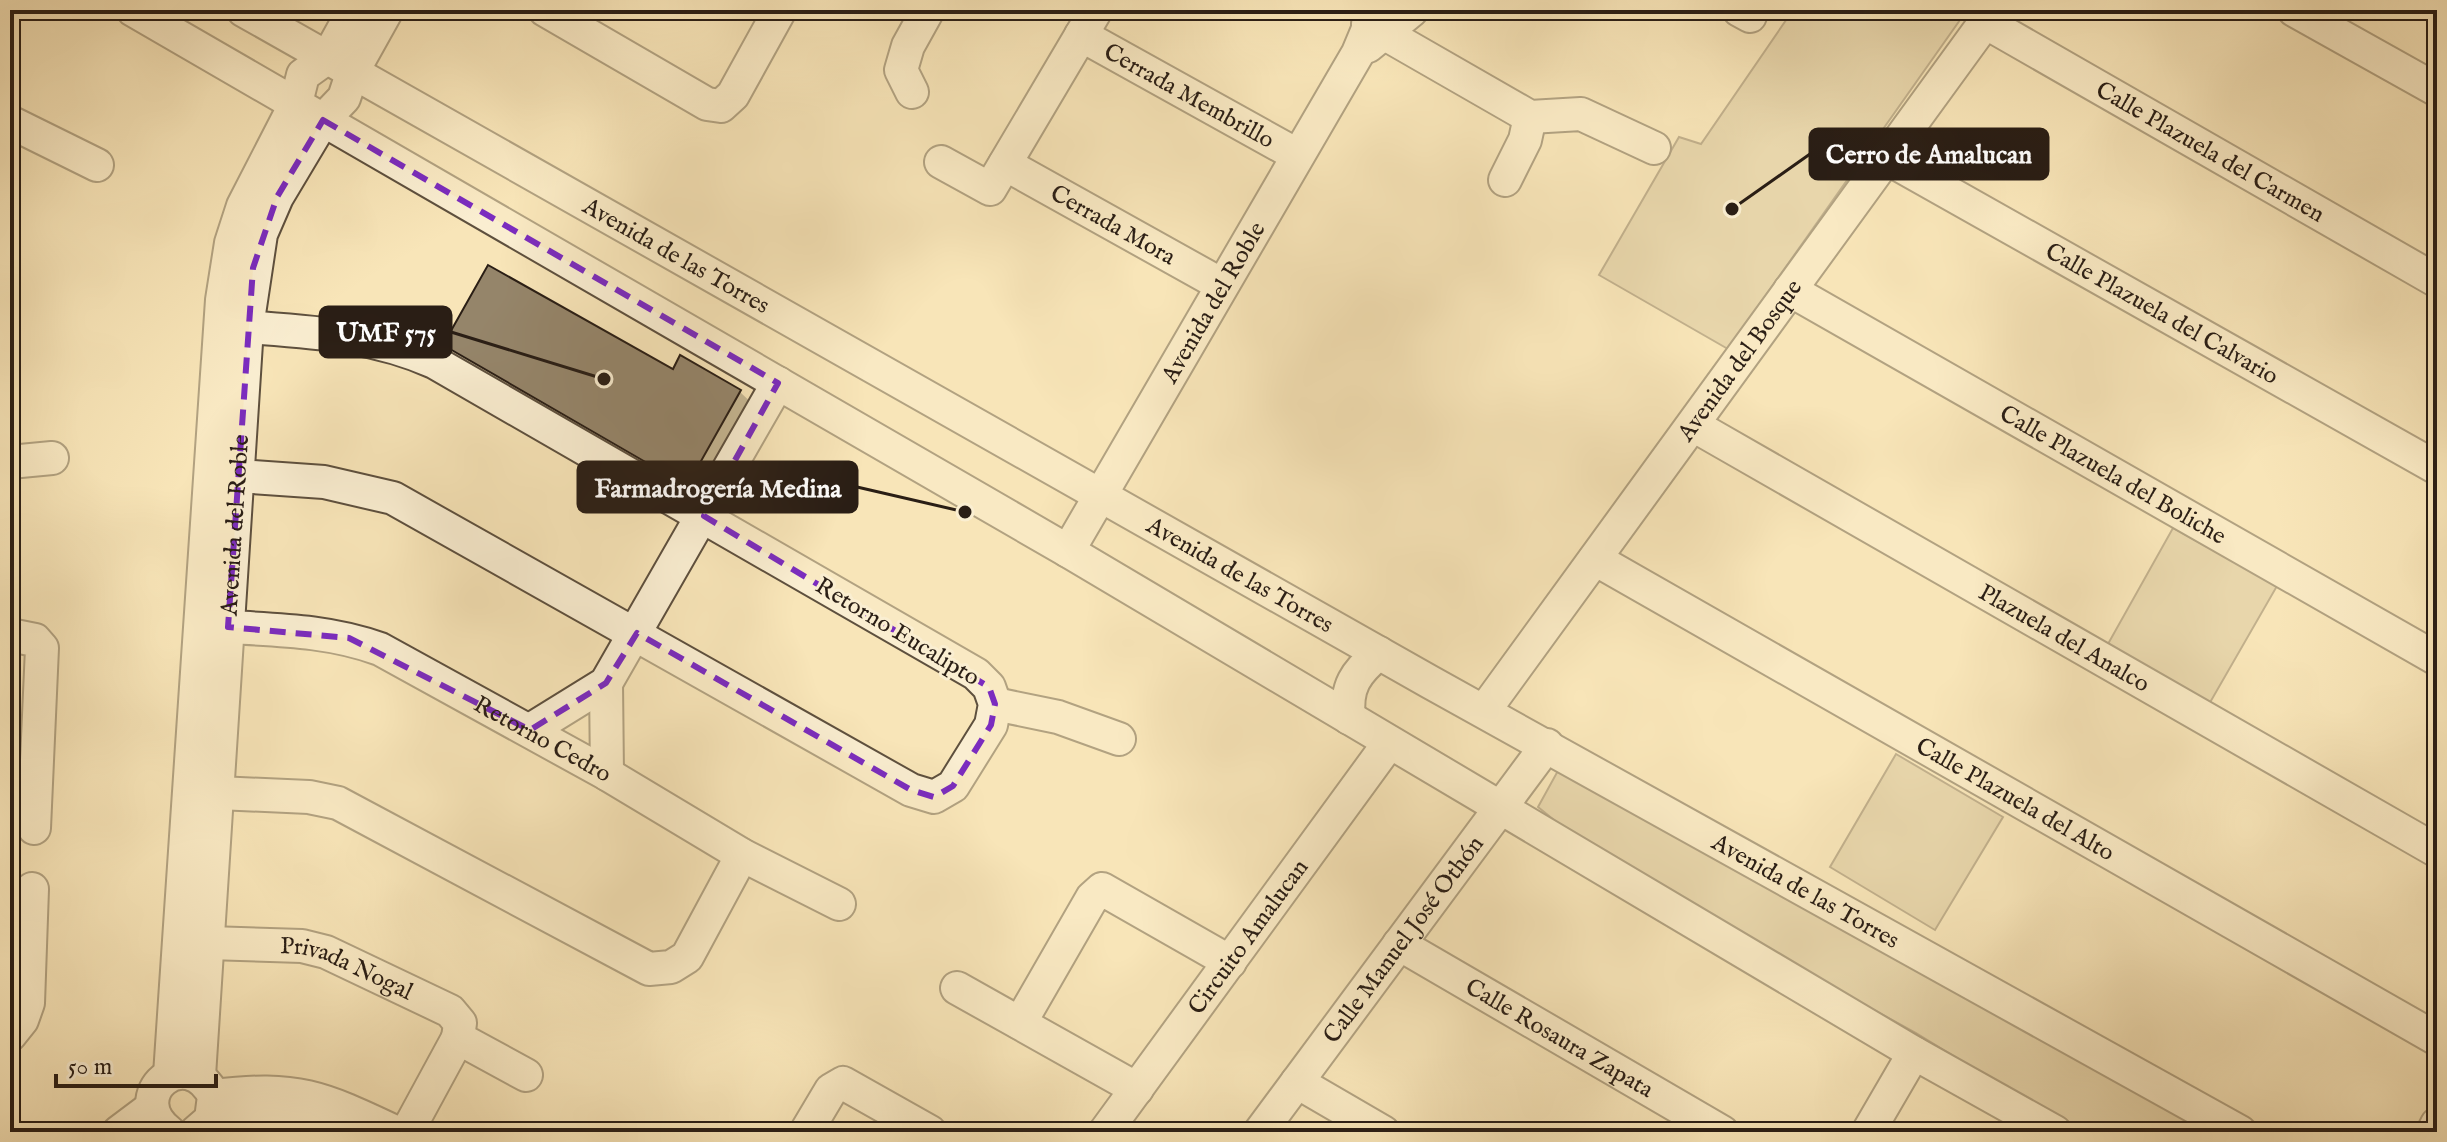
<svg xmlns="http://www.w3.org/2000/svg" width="2447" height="1142" viewBox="0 0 2447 1142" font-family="'IM FELL English',serif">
<rect width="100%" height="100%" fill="#f8e5b8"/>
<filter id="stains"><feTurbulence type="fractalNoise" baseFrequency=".0025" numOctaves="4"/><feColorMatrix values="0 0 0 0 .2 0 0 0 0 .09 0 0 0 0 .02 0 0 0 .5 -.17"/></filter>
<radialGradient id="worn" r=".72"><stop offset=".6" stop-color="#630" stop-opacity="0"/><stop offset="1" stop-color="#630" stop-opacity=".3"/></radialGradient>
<path fill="#d5c39c" stroke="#807058" stroke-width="2" d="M 1793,10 L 1967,10 L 1728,349 L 1599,275 L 1679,137 L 1701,144 Z
M 2173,528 L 2277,586 L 2208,706 L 2104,651 Z
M 1896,754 L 2003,817 L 1935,930 L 1830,867 Z
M 1560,767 L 2211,1132 L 2078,1132 L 1916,1033 L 1708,919 L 1559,824 L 1538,807 Z"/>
<path fill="#0003" d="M 445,345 L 740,392 L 758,409 L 705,502 L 463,362 Z"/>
<path fill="#95856a" stroke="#2a1e15" stroke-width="2" d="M 488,265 L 673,369 L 680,355 L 741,390 L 687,486 L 443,345 Z"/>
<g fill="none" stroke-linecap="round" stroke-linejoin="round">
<g stroke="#5e503e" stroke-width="36">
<g id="minor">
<path d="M 133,10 L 1068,551 L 1914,1053 L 2055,1132"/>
<path id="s1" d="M 243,10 L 1430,682 L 2240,1132"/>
<path d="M 545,10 L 707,104 L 721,106 L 733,95 L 780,10"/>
<path d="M 1739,10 L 1750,16"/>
<path d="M 2294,10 L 2437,90"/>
<path id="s2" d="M 1985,22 L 2437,281"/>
<path d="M 1368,24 L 1530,117 L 1581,114 L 1654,148"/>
<path id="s3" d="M 1081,35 L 1297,155"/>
<path d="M 1368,46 L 1412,10"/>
<path d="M 912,92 L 901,70 L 908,46 L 928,10"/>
<path d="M 10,122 L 97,165"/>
<path id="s4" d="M 1887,158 L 2437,468"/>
<path d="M 941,162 L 990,189 L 1096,10"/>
<path id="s5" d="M 1005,164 L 1222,285"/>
<path d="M 1505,180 L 1525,140 L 1530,117"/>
<path id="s6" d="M 1790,290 L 2437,659"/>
<path id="s7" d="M 1693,425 L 2437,851"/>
<path d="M 10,462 L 52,458"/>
<path d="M 238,476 L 324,482 L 393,498 L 911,790 L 934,797 L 953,786 L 991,725 L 995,704 L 989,687 L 976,674 L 434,362 C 374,335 311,332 247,327"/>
<path id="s8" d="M 1068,551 L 1358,53 L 1376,10"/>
<path id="s9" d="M 1595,559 L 2437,1039"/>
<path id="s10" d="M 228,627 C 281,630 331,631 380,649 L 607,774 L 742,855 L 839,904"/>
<path d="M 10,635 L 35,640 L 42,648 L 34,828"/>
<path d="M 606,683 L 607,774"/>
<path d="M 995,704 L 1058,717 L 1119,739"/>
<path id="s11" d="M 1484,711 L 1994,10"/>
<path d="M 1349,718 C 1345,687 1356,672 1379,653"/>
<path d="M 530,730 L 606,683 L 778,383"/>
<path d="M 218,793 L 309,797 L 338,803 L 649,969 L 671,967 L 687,957 L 742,855"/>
<path id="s12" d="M 209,943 L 302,946 L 326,952 L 450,1011 L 460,1023 L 458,1038 L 526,1075"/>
<path id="s13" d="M 1399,944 L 1722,1132"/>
<path d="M 957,988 L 1137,1089"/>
<path d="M 1020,1023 L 1092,898 L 1102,889 L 1230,962"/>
<path d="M 10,1035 L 22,1020 L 28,1003 L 32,889"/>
<path d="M 170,1075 L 222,300 L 231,243 L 243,206 L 296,103 L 303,75 L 328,57 L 354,10"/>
<path id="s14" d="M 199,1076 L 247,327 L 261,234 L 277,197 L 323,120 L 344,98 L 353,71 L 387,10"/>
<path d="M 1297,1082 L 1383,1132"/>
<path d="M 214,1096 C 297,1086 321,1097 395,1132"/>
<path d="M 211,1119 L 267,1115 L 324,1132"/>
<path d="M 119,1132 L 151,1108"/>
<path d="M 169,1132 C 122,1096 186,1041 214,1096 L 211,1119 L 196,1132"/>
<path d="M 407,1132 L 458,1038"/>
<path d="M 806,1132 L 831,1090 L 843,1083 L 930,1132"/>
<path id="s15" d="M 1105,1132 L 1389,743"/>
<path id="s16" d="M 1260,1132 L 1547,745"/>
<path d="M 1868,1132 L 1914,1053"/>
<path d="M 2433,1132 L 2437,1124"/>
</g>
</g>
<use href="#minor" stroke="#faeed1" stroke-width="32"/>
</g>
<path d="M0 0H2447V1142H0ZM 323,120 L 778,383 L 704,516 L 989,687 L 995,704 L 991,725 L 953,786 L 934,797 L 911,790 L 637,633 L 606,683 L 530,730 L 349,638 L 228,627 L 253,268 L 277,197 Z" fill="#f8e5b8" fill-opacity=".55" fill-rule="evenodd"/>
<path fill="none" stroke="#7b2cbf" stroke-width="6" stroke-dasharray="16 10" stroke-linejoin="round" d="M 323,120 L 778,383 L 704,516 L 989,687 L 995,704 L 991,725 L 953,786 L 934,797 L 911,790 L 637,633 L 606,683 L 530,730 L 349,638 L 228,627 L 253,268 L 277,197 Z"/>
<g text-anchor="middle" stroke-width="6" stroke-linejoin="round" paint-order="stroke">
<g font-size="24" fill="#2a1e15" stroke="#faeed1">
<text dy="8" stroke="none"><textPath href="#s3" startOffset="124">Cerrada Membrillo</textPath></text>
<text dy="8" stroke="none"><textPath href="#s2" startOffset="260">Calle Plazuela del Carmen</textPath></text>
<text dy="8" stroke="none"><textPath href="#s5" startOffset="124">Cerrada Mora</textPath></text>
<text dy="8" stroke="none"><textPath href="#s1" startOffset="498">Avenida de las Torres</textPath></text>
<text dy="8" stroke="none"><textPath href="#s8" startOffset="288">Avenida del Roble</textPath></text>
<text dy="8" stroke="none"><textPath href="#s4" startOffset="316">Calle Plazuela del Calvario</textPath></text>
<text dy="8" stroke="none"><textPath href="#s11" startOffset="434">Avenida del Bosque</textPath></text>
<text dy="8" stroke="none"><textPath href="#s6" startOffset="372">Calle Plazuela del Boliche</textPath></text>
<text dy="8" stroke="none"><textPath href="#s14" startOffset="552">Avenida del Roble</textPath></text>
<text dy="8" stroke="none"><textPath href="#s1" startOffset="1146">Avenida de las Torres</textPath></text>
<text transform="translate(898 631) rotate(31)" y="8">Retorno Eucalipto</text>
<text dy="8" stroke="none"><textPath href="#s7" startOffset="428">Plazuela del Analco</textPath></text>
<text dy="8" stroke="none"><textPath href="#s10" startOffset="340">Retorno Cedro</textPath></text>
<text dy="8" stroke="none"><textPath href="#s9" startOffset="484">Calle Plazuela del Alto</textPath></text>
<text dy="8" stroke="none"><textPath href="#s1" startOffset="1794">Avenida de las Torres</textPath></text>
<text dy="8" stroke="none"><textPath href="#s15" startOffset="242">Circuito Amalucan</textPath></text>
<text dy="8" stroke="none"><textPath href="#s16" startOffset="240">Calle Manuel José Othón</textPath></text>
<text dy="8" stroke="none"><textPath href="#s12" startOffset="142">Privada Nogal</textPath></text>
<text dy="8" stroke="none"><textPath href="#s13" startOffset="186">Calle Rosaura Zapata</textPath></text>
</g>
</g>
<path fill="none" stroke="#2a1e15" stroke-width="3" d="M1732 209L1810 154M604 379L451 332M965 512L857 487"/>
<g fill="#2a1e15" stroke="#faeed1" stroke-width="3">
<circle cx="1732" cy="209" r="8"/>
<circle cx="604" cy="379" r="8"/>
<circle cx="965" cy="512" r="8"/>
</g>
<g fill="#2a1e15" stroke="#2a1e15" stroke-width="3">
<rect x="1810" y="129" width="238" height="50" rx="8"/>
<rect x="320" y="307" width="131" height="50" rx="8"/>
<rect x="578" y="462" width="279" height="50" rx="8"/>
</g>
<g font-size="26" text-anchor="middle" font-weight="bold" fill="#fff">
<text x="1929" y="163">Cerro de Amalucan</text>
<text x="386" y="341">UMF 575</text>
<text x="718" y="497">Farmadrogería Medina</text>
</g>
<rect width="2447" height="1142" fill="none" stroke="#f8e5b8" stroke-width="40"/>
<rect x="12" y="12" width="2423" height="1118" fill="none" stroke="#2a1e15" stroke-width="4"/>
<rect x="20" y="20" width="2407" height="1102" fill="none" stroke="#2a1e15" stroke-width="2"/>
<path d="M56 1074v12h160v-12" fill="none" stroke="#2a1e15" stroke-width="4"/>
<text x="68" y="1074" font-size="24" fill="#2a1e15" stroke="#faeed1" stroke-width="6" paint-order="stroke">50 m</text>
<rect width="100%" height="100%" filter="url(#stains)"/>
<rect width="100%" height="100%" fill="url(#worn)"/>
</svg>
